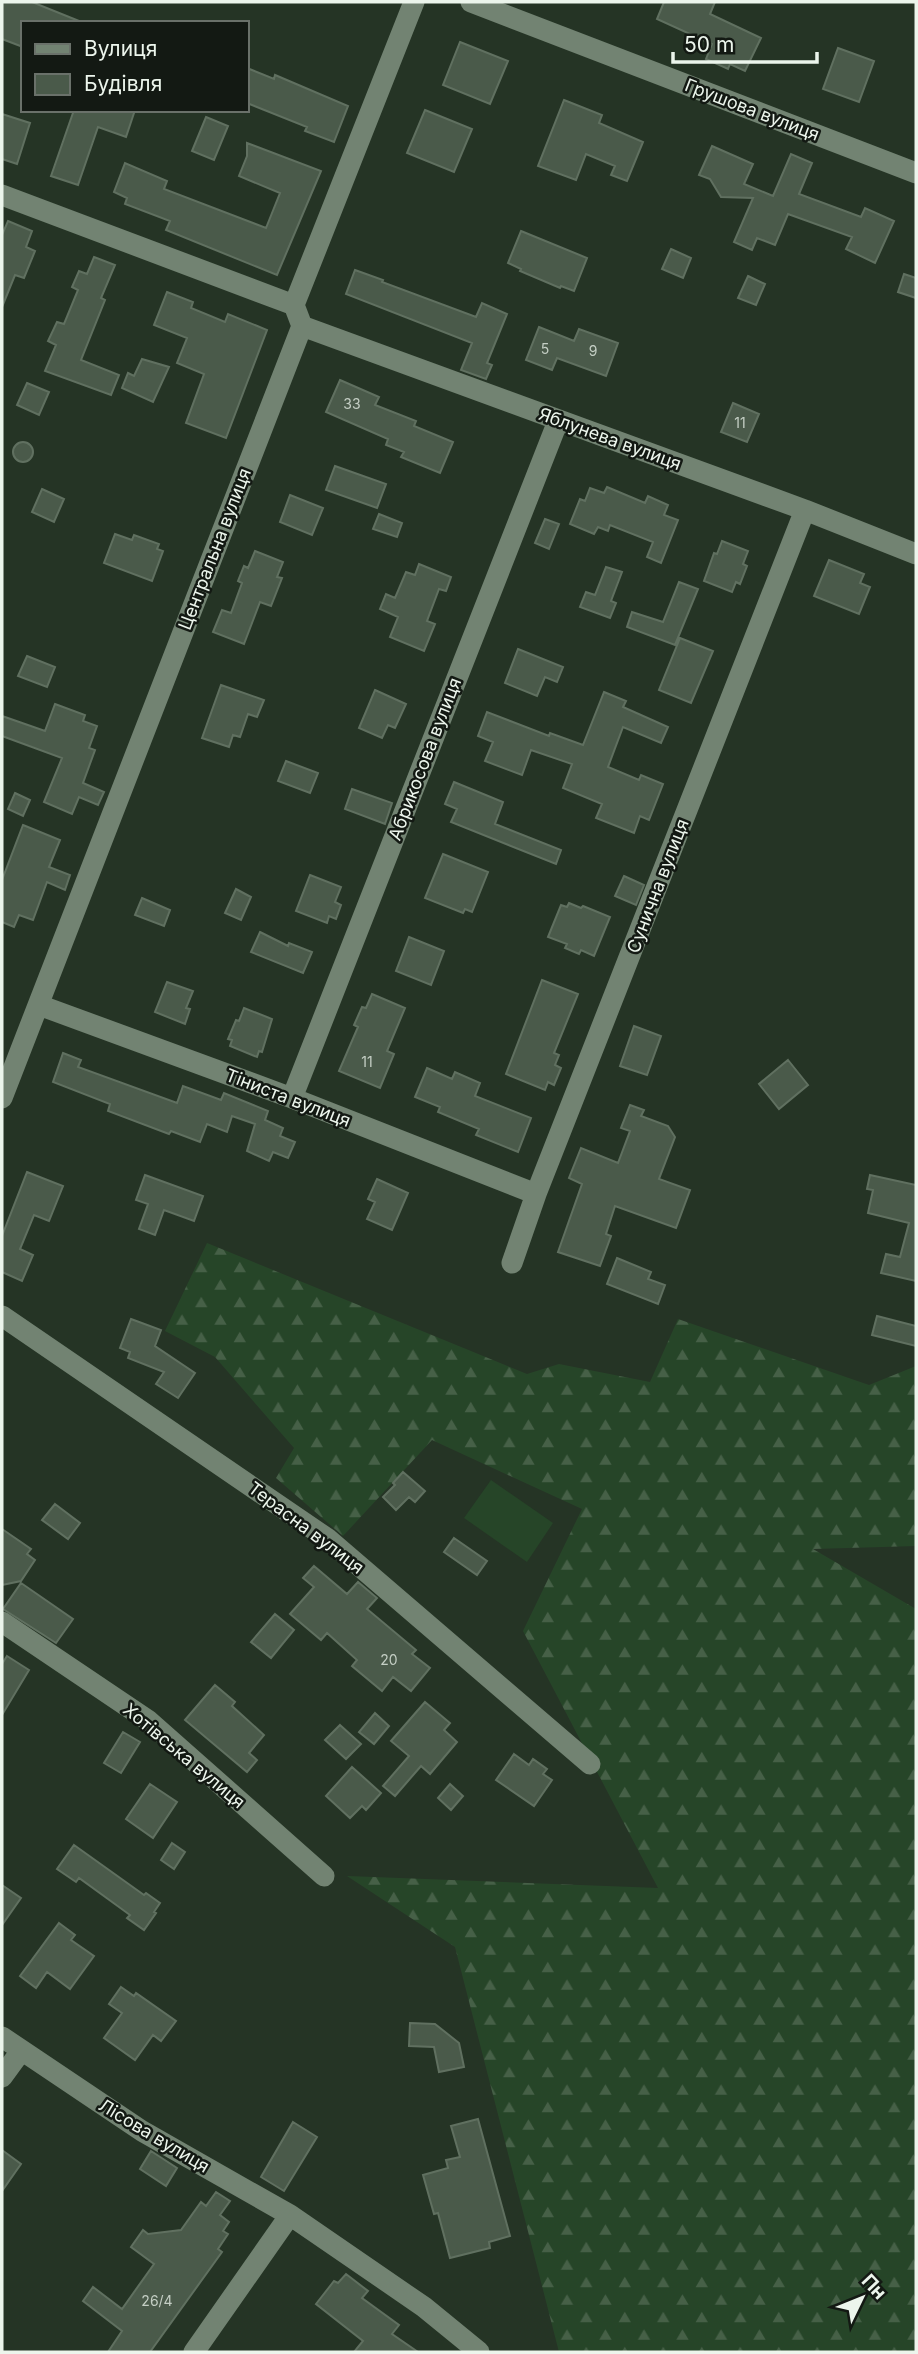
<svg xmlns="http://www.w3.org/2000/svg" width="918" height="2354" viewBox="0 0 918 2354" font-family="Inter,sans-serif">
<defs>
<pattern id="forest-firs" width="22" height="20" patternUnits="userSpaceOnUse" patternTransform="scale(1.75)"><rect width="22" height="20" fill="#264528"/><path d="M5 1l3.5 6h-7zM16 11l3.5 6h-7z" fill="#466047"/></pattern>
</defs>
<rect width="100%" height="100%" fill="#253425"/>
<path fill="#264528" d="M 491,1480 L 553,1523 L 527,1562 L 464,1518 Z"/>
<path fill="url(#forest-firs)" d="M 207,1243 L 527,1374 L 559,1364 L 650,1382 L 678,1319 L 869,1385 L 916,1366 L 916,1546 L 813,1549 L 916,1609 L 916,2352 L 559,2352 L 455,1947 L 347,1876 L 658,1888 L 523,1631 L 582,1509 L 432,1440 L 343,1536 L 276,1478 L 294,1448 L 215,1357 L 165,1331 Z"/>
<path fill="#4a5a4a" stroke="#607060" stroke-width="2" d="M 2,2 L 32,2 L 84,23 L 23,23 L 23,47 L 2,39 Z
M 664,2 L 715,2 L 710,14 L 761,38 L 745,71 L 730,64 L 728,69 L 706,59 L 712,44 L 657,19 Z
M 460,42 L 508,61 L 490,104 L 443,85 Z
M 838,48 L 874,61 L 859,102 L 823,89 Z
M 247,68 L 274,79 L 275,75 L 348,106 L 334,142 L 305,131 L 307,127 L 247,103 Z
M 564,100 L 602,115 L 599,123 L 643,142 L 627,181 L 611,175 L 615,166 L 586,154 L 576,180 L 538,166 Z
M 74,110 L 135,110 L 126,137 L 98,127 L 78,185 L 51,176 Z
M 425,110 L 472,129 L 454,172 L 407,153 Z
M 2,114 L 30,123 L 17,164 L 2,159 Z
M 206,117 L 228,126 L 214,160 L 192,151 Z
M 247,143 L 321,171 L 277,275 L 166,230 L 170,221 L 125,204 L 127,198 L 114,192 L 125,163 L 167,181 L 164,189 L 266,228 L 280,193 L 239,176 L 247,156 Z
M 712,146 L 753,164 L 744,184 L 773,196 L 791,154 L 812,163 L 799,194 L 861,217 L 865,208 L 894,221 L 875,263 L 846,249 L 852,237 L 788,214 L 775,245 L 757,238 L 752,250 L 734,242 L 753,198 L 721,197 L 710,179 L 699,175 Z
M 8,221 L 32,231 L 26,247 L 35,251 L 24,278 L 15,275 L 2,307 L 2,235 Z
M 521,231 L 587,258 L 574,291 L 561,286 L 560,288 L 520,271 L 521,269 L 508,263 Z
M 671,249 L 691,258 L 683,278 L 662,269 Z
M 94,257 L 115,265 L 101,298 L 105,300 L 81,360 L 119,375 L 111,395 L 45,371 L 56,345 L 48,341 L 57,322 L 64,324 L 78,290 L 72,287 L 79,271 L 87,274 Z
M 355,270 L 383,280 L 382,282 L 476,317 L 482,303 L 507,314 L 487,363 L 492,365 L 486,379 L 461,370 L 472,343 L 346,294 Z
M 904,274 L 916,278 L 916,298 L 898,292 Z
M 748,276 L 765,284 L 756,305 L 738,298 Z
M 167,292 L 193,302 L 191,308 L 225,322 L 228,314 L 267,330 L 226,438 L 186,423 L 204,374 L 177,363 L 187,338 L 154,325 Z
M 539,327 L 574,341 L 579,329 L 618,343 L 606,376 L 557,358 L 552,370 L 526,360 Z
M 142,359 L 169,367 L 153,402 L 122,388 L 128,373 L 134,376 Z
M 340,380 L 379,397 L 375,405 L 416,421 L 414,426 L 453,442 L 440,473 L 401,457 L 404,452 L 386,445 L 388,439 L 326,412 Z
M 27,383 L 49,392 L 39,415 L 17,405 Z
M 733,403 L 759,414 L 747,442 L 721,432 Z
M13 452a10 10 0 1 1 20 0a10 10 0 1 1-20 0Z
M 335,466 L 386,484 L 377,508 L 326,490 Z
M 607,487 L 645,503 L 648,496 L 668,505 L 664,515 L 678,520 L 661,563 L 647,557 L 653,542 L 610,525 L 608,531 L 598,527 L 594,534 L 570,524 L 580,499 L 585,501 L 590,488 L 604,493 Z
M 42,489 L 64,499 L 54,522 L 32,512 Z
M 290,495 L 323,508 L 312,535 L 280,522 Z
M 379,514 L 402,523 L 397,537 L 373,529 Z
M 545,519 L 559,524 L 549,549 L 535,543 Z
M 115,534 L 132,540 L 134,535 L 159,544 L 157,549 L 163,551 L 152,581 L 104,563 Z
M 722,541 L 748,551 L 743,564 L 747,566 L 740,584 L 736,582 L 732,592 L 704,581 L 714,553 L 717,554 Z
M 255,551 L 283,562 L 277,577 L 282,578 L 271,606 L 260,602 L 244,644 L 213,632 L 222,610 L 231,613 L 242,583 L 238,581 L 244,566 L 248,568 Z
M 829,560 L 864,574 L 860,583 L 870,587 L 859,614 L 814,596 Z
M 419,564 L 451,577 L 446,591 L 439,589 L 427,621 L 435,624 L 424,651 L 390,637 L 398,617 L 380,609 L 386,594 L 395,598 L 406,572 L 415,575 Z
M 606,567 L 622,572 L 611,601 L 616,603 L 610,618 L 580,607 L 586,592 L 595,595 Z
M 679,582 L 698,589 L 675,645 L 627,627 L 632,612 L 663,622 Z
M 680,638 L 713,651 L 691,703 L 659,690 Z
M 518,649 L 563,667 L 557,682 L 545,677 L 537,696 L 505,683 Z
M 27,656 L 55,667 L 47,687 L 18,676 Z
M 221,685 L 264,700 L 257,717 L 248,714 L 240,737 L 233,735 L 229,747 L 202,738 Z
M 375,690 L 406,704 L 395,728 L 388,725 L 382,738 L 359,728 Z
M 604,692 L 626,701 L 623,707 L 668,727 L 661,743 L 623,727 L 608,767 L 639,780 L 641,775 L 663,784 L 649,820 L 640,816 L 634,833 L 596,818 L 602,804 L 563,788 L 572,764 L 531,750 L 522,775 L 485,761 L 493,742 L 478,736 L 487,712 L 549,736 L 550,733 L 583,745 Z
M 55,704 L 85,715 L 83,721 L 97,726 L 89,748 L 95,750 L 83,783 L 104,792 L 98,805 L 79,797 L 72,814 L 44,802 L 62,758 L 2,736 L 2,716 L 45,731 Z
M 286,761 L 318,773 L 310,793 L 278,781 Z
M 454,782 L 503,802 L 495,824 L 561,850 L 556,864 L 451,822 L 457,809 L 445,804 Z
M 352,789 L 392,803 L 385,824 L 345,809 Z
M 15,793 L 30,800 L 23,816 L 8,809 Z
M 23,825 L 60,840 L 49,867 L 70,875 L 65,890 L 47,882 L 33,920 L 19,915 L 14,927 L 2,922 L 2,880 Z
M 443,854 L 488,872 L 472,912 L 465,909 L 463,913 L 425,898 Z
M 310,875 L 341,887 L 335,902 L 341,905 L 336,919 L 329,916 L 327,923 L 296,911 Z
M 624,876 L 644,885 L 636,905 L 615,896 Z
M 236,889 L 251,897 L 241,920 L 225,913 Z
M 142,898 L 170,910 L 164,926 L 135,915 Z
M 569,903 L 581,908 L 583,906 L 610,917 L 594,956 L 581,950 L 579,954 L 565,948 L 567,944 L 548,937 L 561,905 L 567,907 Z
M 260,932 L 288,946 L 289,943 L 312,952 L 303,973 L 251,952 Z
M 409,937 L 444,951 L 431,985 L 396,971 Z
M 542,980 L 578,994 L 554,1053 L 559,1055 L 555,1065 L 561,1068 L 554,1085 L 548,1082 L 545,1090 L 506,1074 Z
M 167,982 L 193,991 L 186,1008 L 190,1009 L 185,1024 L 155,1012 Z
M 372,994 L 405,1008 L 387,1051 L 394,1054 L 380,1088 L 339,1071 L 358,1027 L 354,1025 L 362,1007 L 366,1008 Z
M 244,1008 L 272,1019 L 262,1052 L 259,1051 L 257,1057 L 230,1046 L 232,1040 L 228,1039 L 236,1020 L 239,1021 Z
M 634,1026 L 661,1036 L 647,1075 L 620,1066 Z
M 63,1053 L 81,1060 L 78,1067 L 177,1103 L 183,1086 L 221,1100 L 224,1093 L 268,1111 L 265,1120 L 283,1128 L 280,1136 L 295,1142 L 288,1158 L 273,1152 L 269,1161 L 247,1151 L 255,1124 L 232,1116 L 227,1132 L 207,1124 L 200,1142 L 171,1131 L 169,1134 L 108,1111 L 110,1104 L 53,1082 Z
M 788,1060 L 808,1085 L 779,1109 L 759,1084 Z
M 427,1068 L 452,1079 L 455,1072 L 480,1083 L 475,1096 L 531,1118 L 518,1152 L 476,1135 L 479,1129 L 438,1112 L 440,1107 L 415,1097 Z
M 630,1105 L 644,1110 L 641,1116 L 668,1126 L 675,1137 L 659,1179 L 690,1190 L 676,1228 L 615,1206 L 606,1234 L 611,1236 L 600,1266 L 558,1252 L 582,1184 L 569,1178 L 581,1148 L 618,1163 L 630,1131 L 621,1128 Z
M 27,1172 L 63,1186 L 49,1221 L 34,1215 L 20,1249 L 33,1255 L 22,1281 L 2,1272 L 2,1236 Z
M 145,1175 L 203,1196 L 194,1221 L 164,1210 L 155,1235 L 139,1229 L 148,1204 L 136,1200 Z
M 870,1175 L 916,1185 L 916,1281 L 881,1273 L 886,1254 L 900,1257 L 909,1223 L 868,1213 L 873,1190 L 867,1189 Z
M 377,1179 L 408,1193 L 392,1230 L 367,1219 L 375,1202 L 368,1199 Z
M 617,1258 L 651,1272 L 648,1279 L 665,1285 L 658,1304 L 607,1284 Z
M 877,1316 L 916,1326 L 916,1346 L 872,1335 Z
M 131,1319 L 161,1330 L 155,1346 L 195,1373 L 178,1398 L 156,1384 L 164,1372 L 128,1358 L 130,1352 L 120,1348 Z
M 403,1472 L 425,1491 L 415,1502 L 409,1497 L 396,1510 L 383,1497 L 395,1485 L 393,1483 Z
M 55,1504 L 80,1523 L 68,1539 L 42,1520 Z
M 2,1529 L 31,1549 L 27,1554 L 35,1560 L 21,1581 L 2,1585 Z
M 454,1538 L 487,1561 L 477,1575 L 444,1552 Z
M 314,1566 L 347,1594 L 358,1582 L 377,1598 L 367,1609 L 416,1650 L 412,1654 L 430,1668 L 411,1691 L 393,1677 L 382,1691 L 352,1666 L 357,1660 L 327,1633 L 321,1640 L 290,1614 L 314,1587 L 303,1578 Z
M 21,1583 L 73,1619 L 56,1643 L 3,1609 Z
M 275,1614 L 294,1630 L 271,1658 L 251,1642 Z
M 7,1656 L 29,1670 L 2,1715 L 2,1664 Z
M 215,1685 L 235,1702 L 232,1706 L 264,1735 L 249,1753 L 257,1760 L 247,1772 L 185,1720 Z
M 425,1702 L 450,1723 L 444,1730 L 457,1742 L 430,1774 L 421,1766 L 395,1796 L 383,1786 L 409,1756 L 391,1741 Z
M 375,1713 L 389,1726 L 374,1744 L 359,1732 Z
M 340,1725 L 361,1744 L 346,1759 L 325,1740 Z
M 123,1732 L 140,1742 L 121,1773 L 104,1763 Z
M 514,1754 L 529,1765 L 533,1759 L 547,1769 L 543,1774 L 552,1780 L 534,1806 L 496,1780 Z
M 352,1767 L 381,1793 L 366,1810 L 362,1806 L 350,1818 L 326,1796 Z
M 150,1784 L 177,1802 L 153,1838 L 126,1819 Z
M 450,1784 L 463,1796 L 451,1810 L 438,1798 Z
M 172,1843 L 185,1852 L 174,1869 L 161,1860 Z
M 74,1845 L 144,1895 L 146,1893 L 160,1903 L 154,1912 L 156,1913 L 144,1930 L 127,1918 L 130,1915 L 79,1878 L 76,1882 L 57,1869 Z
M 2,1885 L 21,1898 L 2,1925 Z
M 59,1923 L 75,1935 L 71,1940 L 94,1956 L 70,1989 L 47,1972 L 36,1988 L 20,1976 Z
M 121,1987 L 134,1996 L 136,1993 L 176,2021 L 161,2041 L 153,2035 L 135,2060 L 104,2038 L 122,2013 L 109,2004 Z
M 410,2023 L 435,2024 L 459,2043 L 464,2067 L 439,2072 L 434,2047 L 409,2046 Z
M 478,2119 L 510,2236 L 489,2242 L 490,2248 L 450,2258 L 438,2213 L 434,2214 L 423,2175 L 448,2168 L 446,2160 L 460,2157 L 451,2126 Z
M 293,2122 L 317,2137 L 284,2191 L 261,2177 Z
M 2,2150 L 21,2164 L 2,2191 Z
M 151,2151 L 177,2168 L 166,2186 L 140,2169 Z
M 216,2192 L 230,2201 L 220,2215 L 229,2222 L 223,2231 L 228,2234 L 218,2249 L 222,2252 L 150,2352 L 108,2352 L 122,2331 L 83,2301 L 93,2287 L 122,2309 L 154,2264 L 131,2247 L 143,2230 L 148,2234 L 181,2230 L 201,2202 L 206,2206 Z
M 346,2274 L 368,2291 L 362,2298 L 399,2325 L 392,2334 L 418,2352 L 354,2352 L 363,2341 L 316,2304 L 334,2281 L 338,2283 Z"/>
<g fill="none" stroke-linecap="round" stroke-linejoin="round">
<path stroke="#728372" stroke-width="21" d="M 471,2 L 916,173
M 2,195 L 294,305
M 302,326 L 805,510 L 916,554
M 39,1005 L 292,1098 L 536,1194
M 2,1098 L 302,326 L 294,305 L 414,2
M 292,1098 L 558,421
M 512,1263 L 536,1194 L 805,510
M 2,1316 L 328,1539 L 590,1764
M 2,1622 L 149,1721 L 324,1876
M 2,2037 L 142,2131 L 290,2215 L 424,2307 L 479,2352
M 2,2077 L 21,2051
M 194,2352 L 290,2215"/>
</g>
<g text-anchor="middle" stroke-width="5" stroke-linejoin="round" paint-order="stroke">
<g font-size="14" fill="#c4cec4">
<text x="545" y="354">5</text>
<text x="593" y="356">9</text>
<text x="352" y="409">33</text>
<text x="740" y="428">11</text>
<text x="367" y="1067">11</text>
<text x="389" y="1665">20</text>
<text x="157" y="2306">26/4</text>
</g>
<g font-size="18" fill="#ecf5ec" stroke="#131913">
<text transform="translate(752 110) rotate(21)" y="6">Грушова вулиця</text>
<text transform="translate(610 439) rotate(20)" y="6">Яблунева вулиця</text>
<text transform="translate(215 549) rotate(-69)" y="6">Центральна вулиця</text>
<text transform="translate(425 759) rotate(-69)" y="6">Абрикосова вулиця</text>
<text transform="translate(658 886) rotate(-69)" y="6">Сунична вулиця</text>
<text transform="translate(288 1098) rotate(21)" y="6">Тіниста вулиця</text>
<text transform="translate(306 1528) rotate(37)" y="6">Терасна вулиця</text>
<text transform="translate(184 1756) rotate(40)" y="6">Хотівська вулиця</text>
<text transform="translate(154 2136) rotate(31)" y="6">Лісова вулиця</text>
</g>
</g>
<rect width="918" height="2354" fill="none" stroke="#ecf5ec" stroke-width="7"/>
<rect x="21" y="21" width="228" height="91" fill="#131913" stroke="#6a716a" stroke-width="2"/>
<rect x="35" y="44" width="35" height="10" fill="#728372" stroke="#6a716a" stroke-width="2"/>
<text x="84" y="56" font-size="21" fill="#ecf5ec">Вулиця</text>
<rect x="35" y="74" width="35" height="21" fill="#4a5a4a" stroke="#6a716a" stroke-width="2"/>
<text x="84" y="91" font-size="21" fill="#ecf5ec">Будівля</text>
<g transform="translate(862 2298) rotate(47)" stroke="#131913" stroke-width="5" paint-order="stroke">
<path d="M0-5L12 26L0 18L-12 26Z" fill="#ecf5ec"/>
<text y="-10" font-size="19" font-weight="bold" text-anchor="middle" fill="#ecf5ec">Пн</text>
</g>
<path d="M673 52v10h144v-10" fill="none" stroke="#ecf5ec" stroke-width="3.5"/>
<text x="684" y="52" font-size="21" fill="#ecf5ec" stroke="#131913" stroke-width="5" paint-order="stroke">50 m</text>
</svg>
